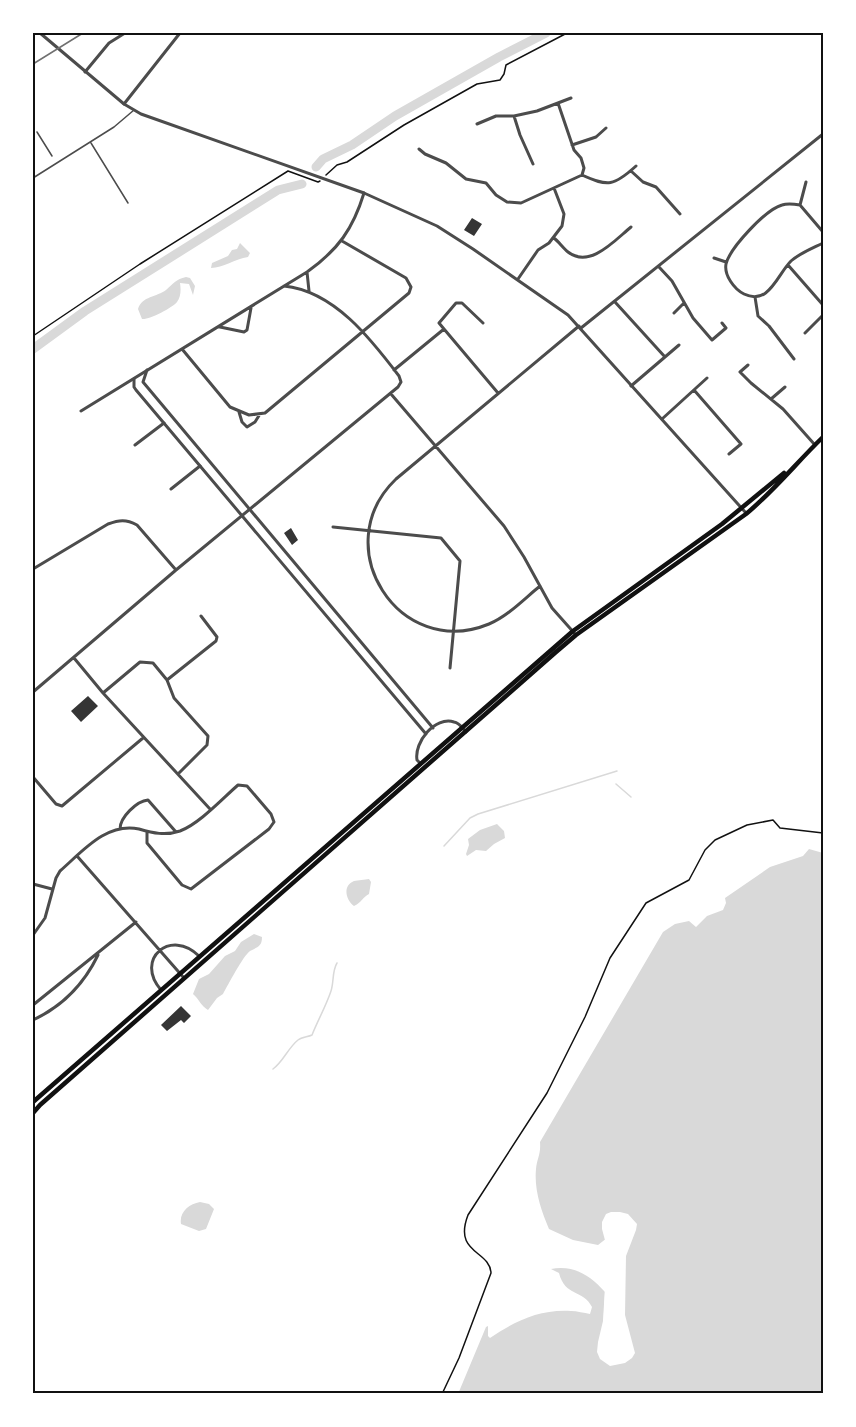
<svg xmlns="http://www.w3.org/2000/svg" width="856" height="1427" viewBox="0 0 856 1427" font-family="'Public Sans',sans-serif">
<rect width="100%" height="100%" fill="#fff"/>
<path fill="#d9d9d9" d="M 240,243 L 250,253 L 248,257 C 235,259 223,268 211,268 L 212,263 L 228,256 L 232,250 L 237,249 Z
M 186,277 L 190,278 L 195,286 L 193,295 L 189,284 L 180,283 C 181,289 181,297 177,302 C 172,308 149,320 142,319 L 138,309 C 142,296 157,297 166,290 C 173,284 176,279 186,277 Z
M 497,824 L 504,831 L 505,838 L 494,844 L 486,851 L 476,850 L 467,856 L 466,854 L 469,845 L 468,839 L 480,830 Z
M 809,849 L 823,853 L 823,1394 L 458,1394 L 486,1327 L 488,1326 L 488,1336 L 490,1338 C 515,1321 540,1309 571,1311 C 577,1311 584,1313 590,1314 L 592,1307 C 583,1289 565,1297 559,1273 L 551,1269 C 574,1265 590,1275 605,1292 L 602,1348 L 614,1356 L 622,1350 L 624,1239 L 619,1226 L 609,1229 L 607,1238 L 598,1245 L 573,1240 L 549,1229 C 541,1210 534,1190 536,1169 C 537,1158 541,1155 540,1142 L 663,932 L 675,924 L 689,921 L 696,927 L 707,916 L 723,910 L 726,903 L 725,898 L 770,867 L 803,856 Z
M 369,879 L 371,882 L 369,894 C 363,897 361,903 354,906 C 346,900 342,886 354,881 C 358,880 365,880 369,879 Z
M 254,934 L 262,937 C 262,947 257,947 250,951 C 243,956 228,985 223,994 L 217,998 L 208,1010 C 201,1006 199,999 193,994 L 199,979 L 209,974 L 225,956 L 235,951 L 241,942 Z
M 200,1202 L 209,1204 L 214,1209 L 206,1229 L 199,1231 L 181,1224 C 179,1212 189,1204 200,1202 Z"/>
<path fill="#fff" d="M 611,1212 L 620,1212 L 628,1214 L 637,1224 L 636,1230 L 626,1256 L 625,1315 L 635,1353 L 632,1358 L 625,1363 L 610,1366 L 600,1359 L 597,1352 L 598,1342 L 603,1321 L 605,1287 L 608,1292 L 605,1347 L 609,1351 L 614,1353 L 619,1349 L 620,1341 L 613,1327 L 616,1253 L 621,1234 L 618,1229 L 614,1229 L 609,1234 L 610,1239 L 606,1244 L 602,1229 L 602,1222 L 606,1214 Z"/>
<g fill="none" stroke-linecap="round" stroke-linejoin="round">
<path stroke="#d9d9d9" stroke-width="1.5" d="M 616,784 L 631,797
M 444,846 L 470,818 L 478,814 L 617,771
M 273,1069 C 283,1062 288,1048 298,1040 C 302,1037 308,1037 312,1035 C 318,1020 326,1006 331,991 C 334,982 332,971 337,963"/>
<path stroke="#d9d9d9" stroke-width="9" d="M 316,167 L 323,159 L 352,145 L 395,116 L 499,57 L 546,33
M 33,349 L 85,311 L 278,190 L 302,184"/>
</g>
<path fill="#353535" d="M 472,218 L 482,224 L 474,236 L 464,230 Z
M 291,528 L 298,540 L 292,545 L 284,533 Z
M 88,696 L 98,706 L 81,722 L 71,711 Z
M 181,1006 L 191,1016 L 184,1023 L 181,1020 L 167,1031 L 161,1025 Z"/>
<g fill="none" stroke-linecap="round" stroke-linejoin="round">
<path stroke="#111" stroke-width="1.5" d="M 326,175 L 337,165 L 347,162 L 404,125 L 477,84 L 500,80 L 504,74 L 506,65 L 567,33
M 33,336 L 140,264 L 288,171 L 318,182 L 320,181
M 442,1394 L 459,1358 L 491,1273 C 490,1250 453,1254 468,1215 L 547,1093 L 585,1017 L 610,958 L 646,903 L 689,880 L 705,850 L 715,840 L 747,825 L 773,820 L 780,828 L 823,833"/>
<path stroke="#4c4c4c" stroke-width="1.5" d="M 37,132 L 52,156
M 91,143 L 128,203
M 33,178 L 114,127 L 134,110"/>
<path stroke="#4c4c4c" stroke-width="3" d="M 85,72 L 109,43 L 125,33
M 558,103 L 574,150 L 581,158 L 584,168 L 582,175
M 124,104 L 180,33
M 514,116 L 520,135 L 533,164
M 477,124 L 496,116 L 514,116 L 537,111 L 571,98
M 572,145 L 596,137 L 606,128
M 419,149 L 425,154 L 446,163 L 466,179 L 486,183 L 496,195 L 507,202 L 521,203 L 582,175 C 608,187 614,186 636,166
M 631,171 L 643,182 L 656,187 L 680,214
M 800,205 L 806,182
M 823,232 L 800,205 C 794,204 788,203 782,205 C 765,210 730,248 726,264 C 724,275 734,289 744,294 C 769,306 777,275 791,261 C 800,253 813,248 823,243
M 554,238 C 559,242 563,248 568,252 C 590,269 615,240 631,227
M 714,258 L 726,262
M 788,265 L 823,305
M 659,267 L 672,281 L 693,318 L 712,340 L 726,328 L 722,323
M 307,272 L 309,291
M 518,279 L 538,250 L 549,243 L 562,226 L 564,214 L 554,188
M 755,297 L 758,316 L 769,326 L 794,359
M 615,302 L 665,357
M 674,313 L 684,303
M 220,327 L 244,332 L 247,330 L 251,308
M 581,328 L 823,134
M 444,329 L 439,323 L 456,303 L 462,303 L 483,323
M 805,333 L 823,315
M 182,349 L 230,407 L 249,415 L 265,413 L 409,293 L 411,287 L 406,278 L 342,241
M 748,365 L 740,372 L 751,383 L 783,409 L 815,445
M 394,370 L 444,329 L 498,393
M 631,386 L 679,345
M 694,390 L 741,444 L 729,454
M 391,394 L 504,526 L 524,557 L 552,608 L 576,635
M 771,399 L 785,387
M 81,411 L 307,272 C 338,250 353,229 364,193
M 239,412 L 242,422 L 247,427 L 255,422 L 260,414
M 662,419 L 707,378
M 135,445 L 164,423
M 171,489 L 200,466
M 333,527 L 441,538 L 460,561 L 450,668
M 33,569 L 108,524 C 119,520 126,519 137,525 L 176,570
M 540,586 C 524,599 508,616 489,624 C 399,661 326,546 396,479 L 579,326
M 74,658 L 103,693 L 210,809
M 167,680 L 216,641 L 217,637 L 201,616
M 33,692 L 176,570 L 398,387 L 401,382 L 399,376 C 371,339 334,291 284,286
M 103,693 L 140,662 L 153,663 L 167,680 L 174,698 L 208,736 L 207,745 L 178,774
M 33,777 L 56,804 L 62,806 L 143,738
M 120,829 C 120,817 137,801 148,800 L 176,832
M 77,856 L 184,978
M 33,884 L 52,889
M 33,935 L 45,918 L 56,878 L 60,871 C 82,852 106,822 139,829 C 153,833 165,836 180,831 C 199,824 222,799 238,785 L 247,786 L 271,814 L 274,822 L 269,829 L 191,889 L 182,885 L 147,843 L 147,832
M 161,990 C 134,959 171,928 199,956
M 33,1005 L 136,922
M 33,1020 C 63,1006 84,984 98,955"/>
<path stroke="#4c4c4c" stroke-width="3" d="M 40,33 L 124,104 L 141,114 L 364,193 L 437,226 L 473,249 L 568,315 L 746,513
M 147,370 L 143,382 L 433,728
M 134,379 L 134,387 L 136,390 L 426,734
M 421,764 L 417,760 C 414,742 435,716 454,722 C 460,723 462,728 466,732"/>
<path stroke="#111" stroke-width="4.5" d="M 33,1102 L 573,631 L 722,524 L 784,473
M 33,1113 L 40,1105 L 556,652 L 576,635 L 746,514 C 774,491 797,462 823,437"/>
<path stroke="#707070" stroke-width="1.5" d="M 33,64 L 83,33"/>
</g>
<rect width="856" height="1427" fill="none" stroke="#ffffff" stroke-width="69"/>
<rect x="34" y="34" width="788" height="1358" fill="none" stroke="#111" stroke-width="2"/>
</svg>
